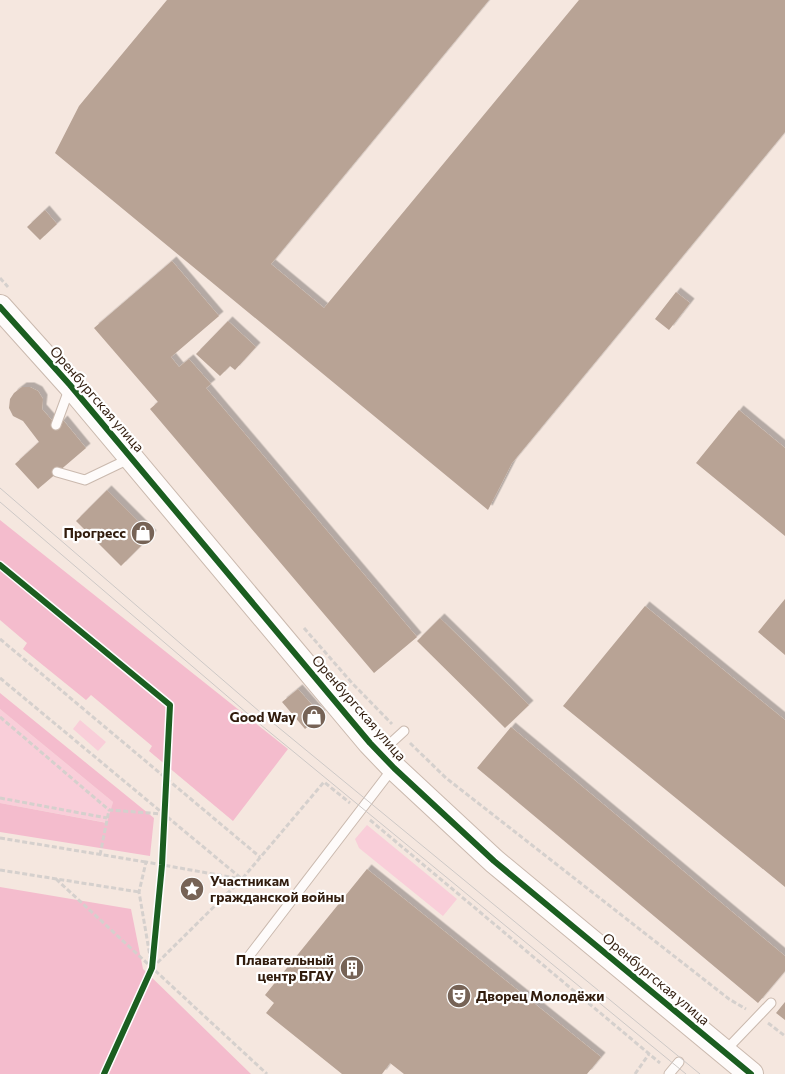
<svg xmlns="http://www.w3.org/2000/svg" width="785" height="1074" viewBox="0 0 785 1074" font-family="Commissioner,sans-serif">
<defs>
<filter id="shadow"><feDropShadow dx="4.5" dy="-4.5" stdDeviation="0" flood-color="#0004"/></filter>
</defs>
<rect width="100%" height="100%" fill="#f5e7df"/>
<path fill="#f9ced9" d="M 0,709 L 113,802 L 108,823 L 0,803 Z
M 80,720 L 106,742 L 98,751 L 73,729 Z
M 367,825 L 457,899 L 443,916 L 359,848 L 355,839 Z"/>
<path fill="#f4bccd" d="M 0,520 L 288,749 L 233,821 L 149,751 L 152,746 L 91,695 L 86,700 L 23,649 L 27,643 L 0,620 Z
M 0,693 L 154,818 L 150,856 L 0,832 L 0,803 L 107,823 L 113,802 L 0,709 Z
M 0,887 L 131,909 L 143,969 L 251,1074 L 0,1074 Z"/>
<path fill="#b8a395" filter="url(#shadow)" d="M 167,0 L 489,0 L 271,264 L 324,308 L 579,0 L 785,0 L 785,132 L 512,463 L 488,510 L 55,153 L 79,106 Z
M 45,210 L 57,224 L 40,240 L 27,227 Z
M 172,261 L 219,316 L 171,357 L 179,367 L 189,359 L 211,384 L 206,388 L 417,637 L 374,673 L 150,409 L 158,402 L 94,328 Z
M 676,292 L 690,303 L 669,330 L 655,319 Z
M 228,321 L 256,347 L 235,370 L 230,366 L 220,376 L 196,354 Z
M 22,387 L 30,387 L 38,391 L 43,399 L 42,409 L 56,425 L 56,428 L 63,420 L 86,448 L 38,489 L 15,464 L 39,442 L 23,421 L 13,416 L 9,408 L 10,399 L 14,393 Z
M 739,410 L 785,448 L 785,536 L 696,463 Z
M 107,490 L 152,535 L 121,566 L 76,521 Z
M 785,599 L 785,655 L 758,632 Z
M 645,606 L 785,720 L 785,887 L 563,706 Z
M 440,618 L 529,705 L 505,728 L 417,641 Z
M 298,689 L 321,715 L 305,729 L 282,702 Z
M 511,727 L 785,956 L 785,971 L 758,1003 L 477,768 Z
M 367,869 L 601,1057 L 587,1074 L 404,1074 L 390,1063 L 382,1074 L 342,1074 L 266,1013 L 274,1003 L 265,995 Z
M 785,1002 L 785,1020 L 776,1013 Z"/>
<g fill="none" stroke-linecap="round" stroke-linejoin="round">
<g stroke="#cab9ae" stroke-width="11">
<path id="service" d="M 56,425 L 70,387
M 57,472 L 85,480 L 131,458
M 380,753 L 404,731
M 246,960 L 393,768
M 725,1051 L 771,1003
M 669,1074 L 679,1062"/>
</g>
<g stroke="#cab9ae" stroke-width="26">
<path id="tertiary" d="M 0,307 L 70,385 L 370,743 L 394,768 L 494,861 L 751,1074"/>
</g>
<path stroke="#d5d0cd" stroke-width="3" stroke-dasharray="5 2.5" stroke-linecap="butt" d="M 0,278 L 8,287
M 304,628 L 352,683 L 392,724
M 0,639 L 260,857
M 0,678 L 242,879
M 0,717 L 109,810 L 163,814
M 410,743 L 446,778 L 729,999 L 746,1009
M 0,798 L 107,818
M 370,820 L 660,1063
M 0,838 L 146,862
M 100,855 L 109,810
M 0,870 L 139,892
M 56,879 L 267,1074
M 152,968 L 242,879 L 324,782 L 350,803
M 152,968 L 139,892 L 146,862 L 241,879
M 768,1023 L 785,1036
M 635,1074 L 649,1054"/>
<use href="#service" stroke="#fefbfa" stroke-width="9"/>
<use href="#tertiary" stroke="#fefbfa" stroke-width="24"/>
<path stroke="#cdc8c6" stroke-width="1" d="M 0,488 L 267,718 L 700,1074
M 0,502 L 261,725 L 686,1074"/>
<g stroke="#fff" stroke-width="9">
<path id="cycleway" d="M 0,307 L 70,385 L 370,743 L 394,768 L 494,861 L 751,1074
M 0,565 L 170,705 L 162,865 L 152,968 L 104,1074"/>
</g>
<use href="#cycleway" stroke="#1b5e20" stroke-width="6"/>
</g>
<defs>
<g id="shop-disc" transform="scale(1.25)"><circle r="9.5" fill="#766356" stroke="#fff"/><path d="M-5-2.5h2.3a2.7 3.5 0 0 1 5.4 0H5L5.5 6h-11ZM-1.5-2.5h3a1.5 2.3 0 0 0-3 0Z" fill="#fff"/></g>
<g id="sight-disc" transform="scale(1.25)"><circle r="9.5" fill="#766356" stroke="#fff"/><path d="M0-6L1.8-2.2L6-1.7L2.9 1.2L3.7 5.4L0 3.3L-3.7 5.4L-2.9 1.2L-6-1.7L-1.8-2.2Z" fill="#fff"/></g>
<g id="building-disc" transform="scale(1.25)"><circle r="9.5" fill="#766356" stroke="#fff"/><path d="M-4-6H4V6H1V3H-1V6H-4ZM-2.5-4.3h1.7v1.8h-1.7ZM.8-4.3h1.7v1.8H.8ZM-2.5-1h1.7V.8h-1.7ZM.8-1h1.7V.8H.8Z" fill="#fff"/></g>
<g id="theatre-disc" transform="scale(1.25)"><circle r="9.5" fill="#766356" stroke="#fff"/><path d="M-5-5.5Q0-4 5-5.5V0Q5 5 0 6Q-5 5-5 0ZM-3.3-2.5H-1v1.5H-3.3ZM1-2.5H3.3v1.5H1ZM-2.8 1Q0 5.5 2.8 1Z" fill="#fff"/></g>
</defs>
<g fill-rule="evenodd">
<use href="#shop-disc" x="143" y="533"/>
<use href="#shop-disc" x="314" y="717"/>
<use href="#sight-disc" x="192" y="889"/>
<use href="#building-disc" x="352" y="968"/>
<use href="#theatre-disc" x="459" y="996"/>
</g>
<g text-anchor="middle" stroke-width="4.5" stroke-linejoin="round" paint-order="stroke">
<g font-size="14" fill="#311c0d" stroke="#fff">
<text transform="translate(97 399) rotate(49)" y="5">Оренбургская улица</text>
<text transform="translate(359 708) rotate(49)" y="5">Оренбургская улица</text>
<text transform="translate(656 979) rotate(40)" y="5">Оренбургская улица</text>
</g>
<g font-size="14" font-weight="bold" fill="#311c0d" stroke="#fff" text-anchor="end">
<text x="126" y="538">Прогресс</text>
<text x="296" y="722">Good Way</text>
<text x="210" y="886" text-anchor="start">Участникам<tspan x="210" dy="16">гражданской войны</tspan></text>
<text x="334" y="965">Плавательный<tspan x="334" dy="16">центр БГАУ</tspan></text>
<text x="476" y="1001" text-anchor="start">Дворец Молодёжи</text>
</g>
</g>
</svg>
